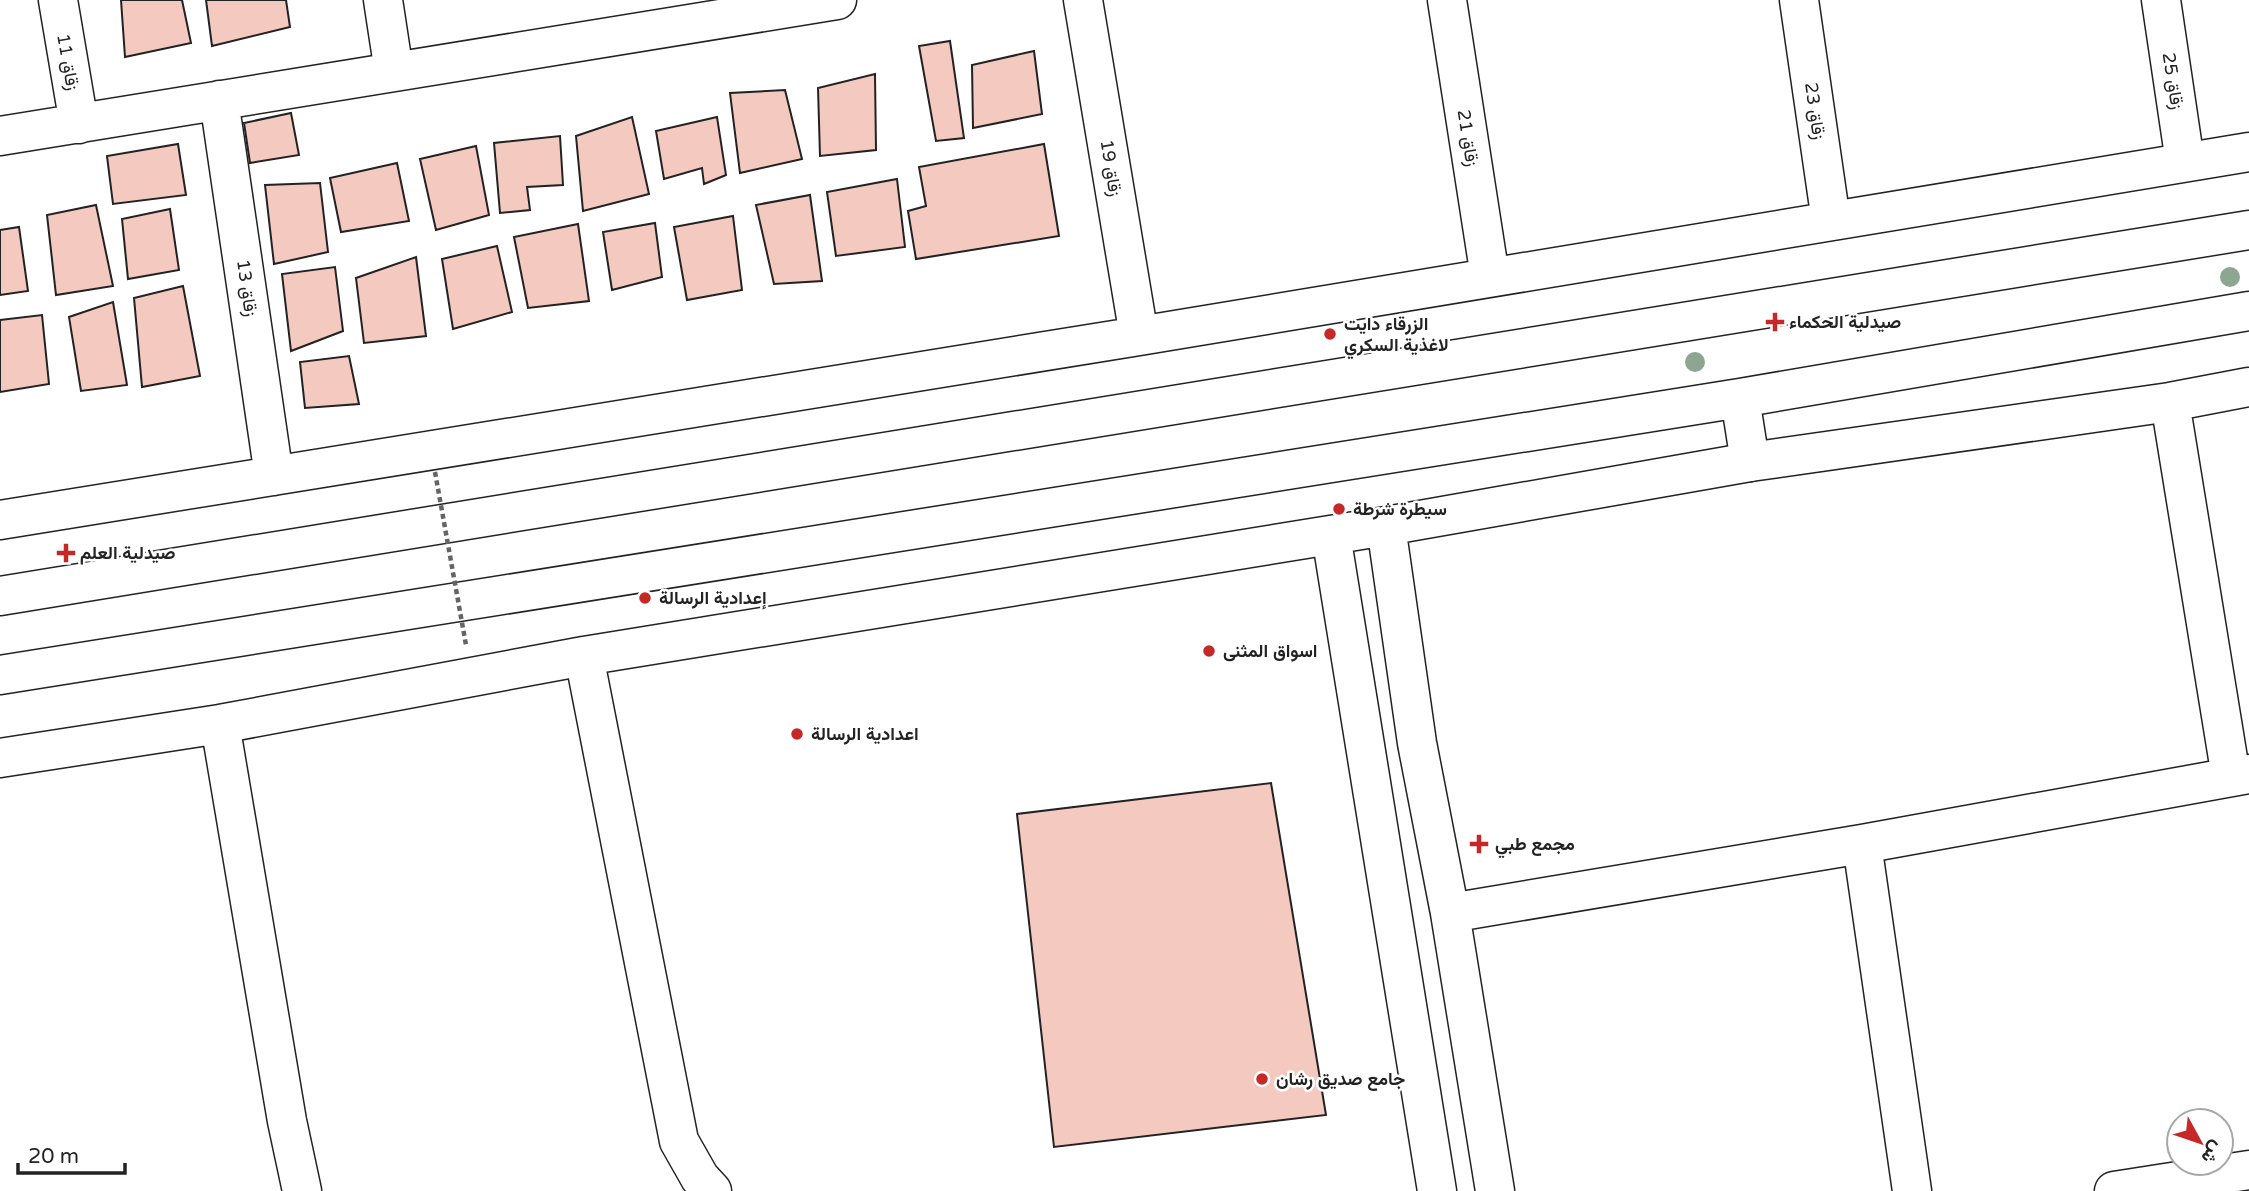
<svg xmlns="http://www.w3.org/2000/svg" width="2249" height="1191" viewBox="0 0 2249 1191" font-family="'Varela Round',Vazirmatn,sans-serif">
<rect width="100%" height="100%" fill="#fff"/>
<path fill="#f3c9c0" stroke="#222" stroke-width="2" d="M 121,0 L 182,0 L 191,43 L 125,57 Z
M 206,0 L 286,0 L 290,27 L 212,46 Z
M 950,41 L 964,138 L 936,141 L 919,46 Z
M 1034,51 L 1042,114 L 973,128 L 972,65 Z
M 875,74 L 876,150 L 820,156 L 818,88 Z
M 785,90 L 802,159 L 740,173 L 730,93 Z
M 291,113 L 299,155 L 250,163 L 244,123 Z
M 632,117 L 649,194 L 583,211 L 576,136 Z
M 717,117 L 726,175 L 704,184 L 702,168 L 664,179 L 656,131 Z
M 560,136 L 563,185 L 527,187 L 530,210 L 500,213 L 494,143 Z
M 178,144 L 186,195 L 113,204 L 107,156 Z
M 1044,144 L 1059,236 L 916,259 L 908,211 L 926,206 L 919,167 Z
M 476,146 L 489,215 L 436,230 L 420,159 Z
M 397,163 L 409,221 L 341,232 L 330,178 Z
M 897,179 L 905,247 L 836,256 L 827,192 Z
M 320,183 L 328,252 L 274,264 L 265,185 Z
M 810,195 L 822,281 L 774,284 L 756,205 Z
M 96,205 L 113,286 L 56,295 L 47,215 Z
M 170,209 L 179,270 L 128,279 L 122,219 Z
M 733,216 L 742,290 L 687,300 L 674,227 Z
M 655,223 L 662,277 L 612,290 L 603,232 Z
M 578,224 L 589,301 L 528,308 L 514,237 Z
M 19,227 L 28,291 L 0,295 L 0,230 Z
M 497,246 L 512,312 L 453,329 L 442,259 Z
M 416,257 L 426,336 L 364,343 L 356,278 Z
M 335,267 L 343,331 L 291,351 L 282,274 Z
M 183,286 L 200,376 L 142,387 L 134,298 Z
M 113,302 L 127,385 L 81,391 L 69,317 Z
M 42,315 L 49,384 L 0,392 L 0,320 Z
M 349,356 L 359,404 L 305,408 L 300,362 Z
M 1271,783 L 1326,1115 L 1054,1147 L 1017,814 Z"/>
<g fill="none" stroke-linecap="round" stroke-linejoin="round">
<g stroke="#222" stroke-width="41">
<path id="minor" d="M 58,0 L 79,124
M 383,0 L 394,72
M 1083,0 L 1139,336
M 1447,0 L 1490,277
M 1799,0 L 1831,221
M 2161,0 L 2185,162
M 219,100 L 274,476
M 0,136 L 837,0
M 2170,402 L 2231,777
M 0,520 L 1139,336 L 2249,152
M 1386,526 L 1417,743 L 1450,913 L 1495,1191
M 1331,535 L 1437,1191
M 584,656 L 679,1141 L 700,1178 L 712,1191
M 220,724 L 287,1121 L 302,1191
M 0,758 L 220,724 L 584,656 L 1386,526 L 1750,462 L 2170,402 L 2249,387
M 1862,844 L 1912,1191
M 1450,913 L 1862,844 L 2249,774
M 2114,1191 L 2249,1170"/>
</g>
<g stroke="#222" stroke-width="41">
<path id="highway" d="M 1740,398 L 1750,462
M 0,596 L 2249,230
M 0,675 L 1740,398 L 2249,311"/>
</g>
<use href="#minor" stroke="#fff" stroke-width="38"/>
<use href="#highway" stroke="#fff" stroke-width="38"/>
<path stroke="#646464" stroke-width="4.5" stroke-dasharray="5 3.5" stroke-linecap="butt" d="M 435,472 L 466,645"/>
</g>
<g fill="#8da692">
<circle cx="2230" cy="277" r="10"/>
<circle cx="1695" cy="362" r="10"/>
</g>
<g fill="#c62828" stroke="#fff" stroke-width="2.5">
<path d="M1771.5 311.5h7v7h7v7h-7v7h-7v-7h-7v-7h7z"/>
<circle cx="1330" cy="334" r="7"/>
<circle cx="1339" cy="509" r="7"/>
<path d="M62.5 542.5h7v7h7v7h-7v7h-7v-7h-7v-7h7z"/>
<circle cx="645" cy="598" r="7"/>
<circle cx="1209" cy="651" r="7"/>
<circle cx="797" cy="734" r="7"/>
<path d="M1475.5 833.5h7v7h7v7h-7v7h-7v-7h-7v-7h7z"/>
<circle cx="1262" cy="1079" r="7"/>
</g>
<g text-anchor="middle" stroke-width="5" stroke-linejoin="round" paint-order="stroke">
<g font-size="18" fill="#222" stroke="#fff">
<text transform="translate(68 62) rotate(80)" y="6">زقاق 11</text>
<text transform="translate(2173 81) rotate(81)" y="6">زقاق 25</text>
<text transform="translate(1815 111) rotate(82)" y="6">زقاق 23</text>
<text transform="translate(1468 138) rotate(81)" y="6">زقاق 21</text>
<text transform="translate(1111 168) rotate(81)" y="6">زقاق 19</text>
<text transform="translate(247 288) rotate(82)" y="6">زقاق 13</text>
</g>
<g font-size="18" font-weight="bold" fill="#222" stroke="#fff" text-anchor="start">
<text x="1789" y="328">صيدلية الحكماء</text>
<text x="1344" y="330">الزرقاء دايت<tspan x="1344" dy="21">لاغذية السكري</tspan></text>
<text x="1353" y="515">سيطرة شرطة</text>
<text x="80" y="559">صيدلية العلم</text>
<text x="659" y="604">إعدادية الرسالة</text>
<text x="1223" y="657">اسواق المثنى</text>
<text x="811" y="740">اعدادية الرسالة</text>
<text x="1495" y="850">مجمع طبي</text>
<text x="1276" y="1085">جامع صديق رشان</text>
</g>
</g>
<g transform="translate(2200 1142) rotate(130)"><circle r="33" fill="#ffffff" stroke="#a7a7a7" stroke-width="2"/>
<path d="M0-5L12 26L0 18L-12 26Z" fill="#c62828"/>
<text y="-10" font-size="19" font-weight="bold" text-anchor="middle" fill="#222222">ش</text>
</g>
<path d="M18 1163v10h107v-10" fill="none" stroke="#222222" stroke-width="3.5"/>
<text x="28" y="1163" font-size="21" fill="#222222" stroke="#ffffff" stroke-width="5" paint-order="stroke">20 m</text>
</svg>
